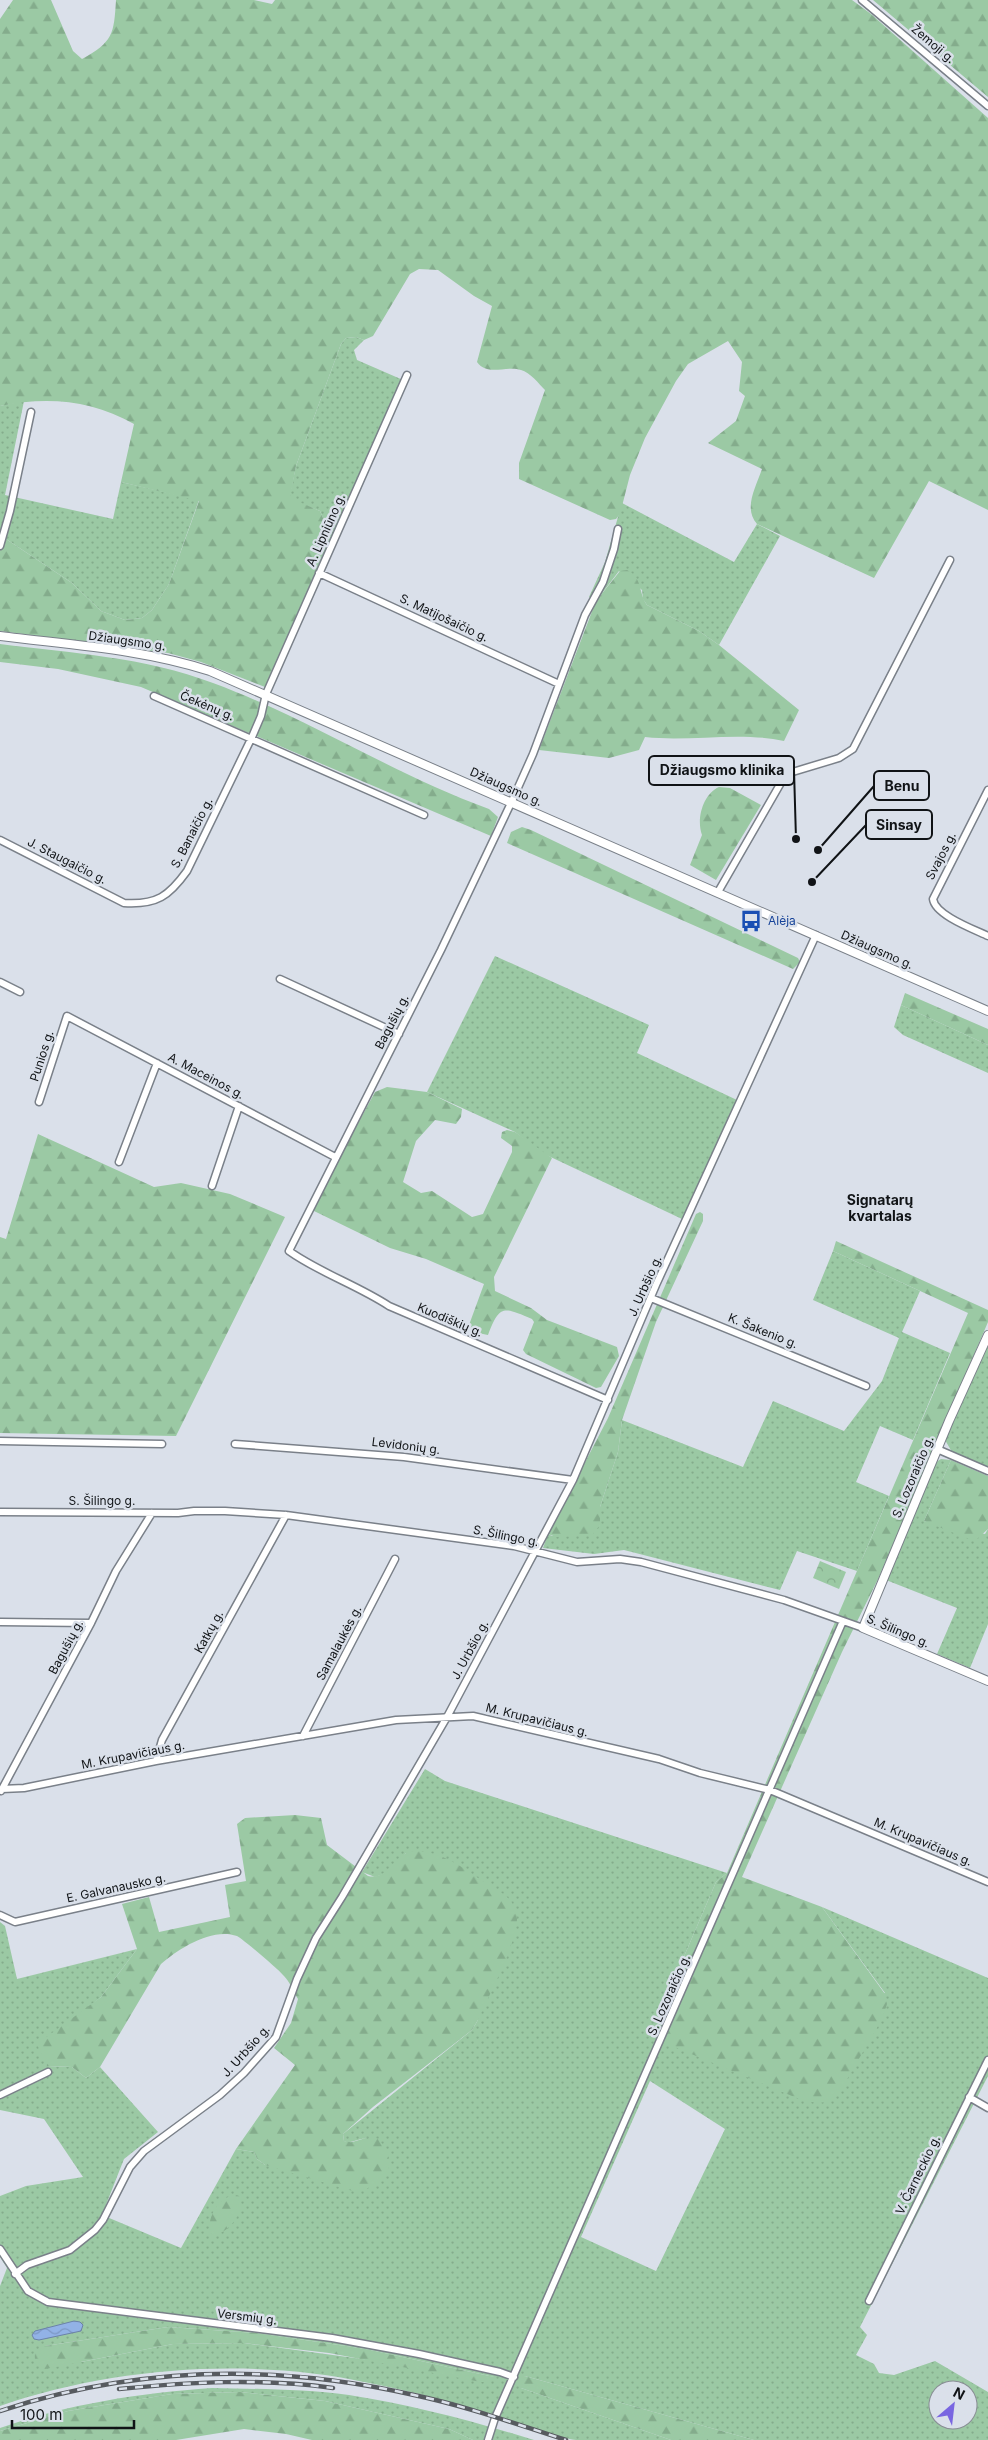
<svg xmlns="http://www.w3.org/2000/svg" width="988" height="2440" viewBox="0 0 988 2440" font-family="Inter,sans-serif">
<defs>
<pattern id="grass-dots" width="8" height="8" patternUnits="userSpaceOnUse" patternTransform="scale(1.25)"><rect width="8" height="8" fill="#9bc9a4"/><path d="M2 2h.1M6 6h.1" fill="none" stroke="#84ac8c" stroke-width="1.8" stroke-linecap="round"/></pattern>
<pattern id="forest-firs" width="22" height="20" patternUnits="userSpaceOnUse" patternTransform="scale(1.25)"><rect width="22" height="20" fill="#9bc9a4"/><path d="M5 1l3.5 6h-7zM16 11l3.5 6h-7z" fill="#84ac8c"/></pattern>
<pattern id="park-crowns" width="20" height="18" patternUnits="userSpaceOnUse" patternTransform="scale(1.25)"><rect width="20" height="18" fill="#9bc9a4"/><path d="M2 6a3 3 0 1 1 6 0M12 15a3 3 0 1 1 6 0" fill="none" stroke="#84ac8c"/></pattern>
<pattern id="water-waves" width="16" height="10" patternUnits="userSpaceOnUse" patternTransform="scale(1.25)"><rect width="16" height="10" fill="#92b2e6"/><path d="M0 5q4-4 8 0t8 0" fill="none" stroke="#7d98c5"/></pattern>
</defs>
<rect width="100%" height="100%" fill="#dae0ea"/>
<path fill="url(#grass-dots)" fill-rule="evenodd" d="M 356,337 L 364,340 L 354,350 L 357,360 L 403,380 L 320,562 L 323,518 L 320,511 L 289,499 L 296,466 L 341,344 L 346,338 Z
M 24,401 L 5,495 L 113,519 L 121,482 L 199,500 L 169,584 L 152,610 L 142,618 L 125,620 L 101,611 L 72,583 L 0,535 L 0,406 Z
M 622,503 L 734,562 L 757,524 L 780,536 L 719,645 L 699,631 L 647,605 L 643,599 L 642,590 L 619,571 L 596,601 L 589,597 L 605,562 Z
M 495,956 L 649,1025 L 637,1053 L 737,1100 L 682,1219 L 540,1152 L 515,1132 L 427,1092 Z
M 901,1005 L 988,1045 L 988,1073 L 903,1035 L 894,1027 Z
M 833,1251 L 920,1291 L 902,1332 L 950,1353 L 913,1440 L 880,1426 L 856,1482 L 889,1496 L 857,1571 L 797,1551 L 780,1590 L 624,1550 L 594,1554 L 543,1548 L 548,1534 L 552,1536 L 600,1525 L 600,1507 L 618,1452 L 622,1420 L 743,1467 L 773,1401 L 844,1431 L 882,1381 L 899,1338 L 813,1300 Z
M 988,1346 L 988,1467 L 952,1452 L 945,1440 Z
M 941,1459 L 951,1460 L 924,1521 L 985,1534 L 988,1529 L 988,1624 L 970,1668 L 937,1654 L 957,1608 L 886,1580 L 936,1462 Z
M 425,1769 L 445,1781 L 727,1873 L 716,1882 L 658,2017 L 658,2027 L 885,1993 L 822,1907 L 988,1978 L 988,2076 L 860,2327 L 867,2335 L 856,2355 L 874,2364 L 879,2373 L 894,2375 L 935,2361 L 988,2392 L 988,2440 L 754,2440 L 525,2376 L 521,2388 L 671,2440 C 640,2440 607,2440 576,2440 C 556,2438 525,2425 504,2418 C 459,2404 415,2392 369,2383 C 252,2357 113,2367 0,2406 L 0,2286 L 7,2268 L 0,2257 L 0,2196 L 26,2186 L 83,2177 L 44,2119 L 0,2110 L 0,1922 L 5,1926 L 17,1979 L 137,1949 L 101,1997 L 84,2011 L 47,2066 L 72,2067 L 86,2078 L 100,2067 L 158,2132 L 124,2159 L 102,2215 L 181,2248 L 236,2149 L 254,2152 L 257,2159 L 265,2165 L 369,2137 L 349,2143 L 344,2141 L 343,2134 L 472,2030 L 478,2020 L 406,1853 L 384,1874 L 375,1877 L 362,1872 ZM 650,2081 L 725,2129 L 656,2271 L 581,2237 ZM 168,2327 L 257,2333 L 366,2349 L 494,2377 L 244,2343 L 173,2344 L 81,2362 L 45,2346 ZM 938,2390 L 968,2390 L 968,2420 L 938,2420 Z
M 212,2388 C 258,2389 304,2389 349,2395 C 412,2405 473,2421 534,2440 L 473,2440 L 449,2429 L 325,2401 L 240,2392 L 172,2394 L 68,2411 L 0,2431 L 0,2428 C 69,2404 139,2393 212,2388 Z"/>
<path fill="url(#forest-firs)" d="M 13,0 L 51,0 L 73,51 L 82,59 C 113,42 114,34 116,0 L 254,0 L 272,4 L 275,0 L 852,0 L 871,14 L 988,118 L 988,510 L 929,481 L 874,578 L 757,524 C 743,508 756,487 762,469 L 708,443 L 736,421 L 745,396 L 739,391 L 742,362 L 728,341 L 688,364 L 676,381 L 645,438 L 630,475 L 620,514 L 616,519 L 610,520 L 519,479 L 519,463 L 545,390 C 539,384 530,372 521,370 C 506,365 488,377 477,362 L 492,306 L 474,296 L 438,270 L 419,269 L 410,274 L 373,336 L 364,340 L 356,337 L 346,338 L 341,344 L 296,466 L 290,498 L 320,511 L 323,518 L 320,562 L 265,687 L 201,662 L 168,653 L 0,631 L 0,535 L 72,583 L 101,611 L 125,620 L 142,618 L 152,610 L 169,584 L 199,501 L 121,482 L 134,424 C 92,400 47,396 0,406 L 0,19 Z
M 873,0 L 988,0 L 988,97 Z
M 627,570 C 643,578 638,592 647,605 L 699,631 L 719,645 L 799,710 L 784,741 C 738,731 692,742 645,737 L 639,750 L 609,758 L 539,750 L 596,601 L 620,571 Z
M 0,644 C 71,653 145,657 213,683 C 308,718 393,774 489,809 L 498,817 L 491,836 L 141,687 L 58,669 L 0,662 Z
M 719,787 L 730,788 L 761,805 L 716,880 L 690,865 L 702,835 C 696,819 703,794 719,787 Z
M 522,827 L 531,830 L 798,958 L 800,962 L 793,969 L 507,843 L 511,832 Z
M 905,993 L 988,1029 L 988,1045 L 901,1005 Z
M 387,1087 L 427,1092 L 462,1109 L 461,1117 L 456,1124 L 435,1120 L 416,1141 L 403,1182 L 421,1193 L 432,1191 L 472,1217 L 483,1214 L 512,1152 L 512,1146 L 501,1138 L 502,1132 L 507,1130 L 515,1132 L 552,1158 L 494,1277 L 495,1291 L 531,1308 L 547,1320 L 617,1347 L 619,1356 L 601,1387 L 596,1388 L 526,1354 L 523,1350 L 534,1322 L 532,1319 C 503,1307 500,1304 488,1335 L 473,1332 L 469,1325 L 484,1284 L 426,1259 L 390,1248 L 314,1211 L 313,1206 L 375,1092 Z
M 38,1134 L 154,1187 L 181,1183 L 230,1194 L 285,1217 L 176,1436 L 0,1433 L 0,1237 L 6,1239 Z
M 700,1212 L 703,1214 L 703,1221 L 656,1322 L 622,1420 L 618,1452 L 600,1507 L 600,1525 L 592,1535 L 556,1537 L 548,1534 L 608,1418 L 696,1214 Z
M 836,1241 L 988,1310 L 988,1322 L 879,1577 L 842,1652 L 742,1877 L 822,1907 L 885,1994 L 887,2004 L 882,2019 L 838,2095 C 827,2105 818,2103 804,2101 L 665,2043 L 658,2027 L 658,2017 L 716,1882 L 727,1873 L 968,1313 L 833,1251 Z
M 951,1460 L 988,1476 L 988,1529 L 977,1539 L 969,1539 L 924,1521 Z
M 295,1815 L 321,1818 L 327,1845 L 368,1876 C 390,1881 395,1850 416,1851 C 440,1852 460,1865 478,1878 C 488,1885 506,1893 512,1903 C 518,1911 518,1922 515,1932 C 508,1960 490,1993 478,2020 L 472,2030 L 373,2107 L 343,2134 L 344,2141 C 355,2145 367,2137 379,2139 C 391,2159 396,2169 375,2184 C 368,2188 364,2191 356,2192 L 265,2165 L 257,2159 L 254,2152 L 236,2149 L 295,2065 L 274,2048 L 291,2023 L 298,1999 C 293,1991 290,1982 284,1976 C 279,1970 243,1939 237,1936 C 212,1927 178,1949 161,1964 L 100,2067 L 86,2078 L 72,2067 L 47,2066 L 37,2044 L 101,1997 L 137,1949 L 122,1904 L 149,1897 L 159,1932 L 230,1917 L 225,1885 L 246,1881 L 237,1824 L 245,1818 Z
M 234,2194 L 239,2196 C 246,2211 229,2233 214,2235 L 209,2232 C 209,2214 217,2201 234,2194 Z
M 168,2327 L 257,2333 L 366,2349 L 494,2377 L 489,2382 L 481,2382 L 329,2353 L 244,2343 L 173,2344 L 45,2369 C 37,2366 34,2362 35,2354 L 45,2346 Z
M 525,2376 L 754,2440 L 671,2440 L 521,2388 L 517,2384 L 519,2379 Z
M 240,2392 L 325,2401 L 449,2429 L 473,2440 L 312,2440 L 286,2434 L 244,2429 L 176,2440 L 0,2440 L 0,2431 L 68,2411 L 172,2394 Z"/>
<path fill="url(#park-crowns)" d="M 820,1561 L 846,1572 L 839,1589 L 813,1578 Z"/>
<path fill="url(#water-waves)" stroke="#6b82a8" d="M 74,2321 L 80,2322 L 83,2325 L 81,2331 L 39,2340 L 34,2339 L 32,2335 L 35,2331 Z"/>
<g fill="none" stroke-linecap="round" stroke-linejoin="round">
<g stroke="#7a8089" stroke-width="9">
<path id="minor" d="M 862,0 L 988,106
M 0,546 L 10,511 L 31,412
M 319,573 L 559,684
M 154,696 L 424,815
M 988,790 L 933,899 C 935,915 973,929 988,936
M 0,840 L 124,903 C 157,905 169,896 187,871 L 252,737 L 261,716 L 266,694 L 407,375
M 718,892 L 786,774 L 839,758 L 853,749 L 950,560
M 280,979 L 399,1034
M 0,982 L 20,992
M 39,1102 L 67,1016 L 335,1157
M 119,1162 L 157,1063
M 212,1186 L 239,1106
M 651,1298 L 866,1386
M 608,1400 L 389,1306 C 357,1285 320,1273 289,1251 L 441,950 L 512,801 L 533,754 L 585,615 L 603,582 L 614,549 L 618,529
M 0,1441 L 162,1444
M 235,1444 L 404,1457 L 573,1480
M 937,1449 L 988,1471
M 0,1512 L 178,1513 L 194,1511 L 225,1511 L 286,1515 L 514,1546 L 577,1562 L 620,1559 L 641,1562 L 784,1600 L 863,1628
M 0,1622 L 91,1623
M 303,1736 L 395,1559
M 156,1761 L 162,1740 L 286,1515
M 2,1789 L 24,1788 L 156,1761 L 396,1720 L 473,1716 L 659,1759 L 700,1773 L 770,1790 L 988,1882
M 1,1791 L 91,1623 L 116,1571 L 152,1513
M 0,1915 L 15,1922 L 237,1872
M 0,2095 L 48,2072
M 969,2097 L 988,2108
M 0,2249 L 28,2291 L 48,2302 L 332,2338 L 419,2354 L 500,2372 L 514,2377
M 15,2274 L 27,2265 L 70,2250 L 95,2230 L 103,2220 L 130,2167 L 144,2151 L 220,2095 L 244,2073 L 276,2037 L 297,1979 L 316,1938 L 342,1897 L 447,1717 L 573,1480 L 656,1285 L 816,935
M 869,2301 L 988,2060
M 488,2440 L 495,2418 L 843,1621"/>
</g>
<g stroke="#7a8089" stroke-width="10">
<path id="tertiary" d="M 0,636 C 71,645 142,649 210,671 L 988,1011
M 988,1335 L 949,1421 L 863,1628 L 988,1681"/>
</g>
<use href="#minor" stroke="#fff" stroke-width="6"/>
<use href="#tertiary" stroke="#fff" stroke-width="8"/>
<g stroke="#575b60" stroke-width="4.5">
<path id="rail" d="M 119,2389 C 191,2382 260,2378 333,2388
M 0,2411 C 137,2366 274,2363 414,2395 C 466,2406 516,2424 566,2440"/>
</g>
<use href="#rail" stroke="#dae0ea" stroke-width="2.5" stroke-dasharray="8" stroke-linecap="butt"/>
</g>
<defs>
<g id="bus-bare" transform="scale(1.725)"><path d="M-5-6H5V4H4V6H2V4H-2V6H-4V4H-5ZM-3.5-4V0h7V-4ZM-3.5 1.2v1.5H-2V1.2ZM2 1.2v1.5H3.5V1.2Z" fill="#1a4fb4" stroke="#dae0ea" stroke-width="2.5" paint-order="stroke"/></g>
</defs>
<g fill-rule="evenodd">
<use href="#bus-bare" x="751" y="921"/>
</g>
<g text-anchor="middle" stroke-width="5" stroke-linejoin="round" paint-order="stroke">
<g font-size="12" fill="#101316" stroke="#dae0ea">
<text transform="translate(933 44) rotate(40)" y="4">Žemoji g.</text>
<text transform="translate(326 530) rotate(-66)" y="4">A. Lipniūno g.</text>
<text transform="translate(444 618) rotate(25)" y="4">S. Matijošaičio g.</text>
<text transform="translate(127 641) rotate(8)" y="4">Džiaugsmo g.</text>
<text transform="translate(207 706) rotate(23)" y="4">Čekėnų g.</text>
<text transform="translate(506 787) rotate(24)" y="4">Džiaugsmo g.</text>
<text transform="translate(192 833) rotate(-63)" y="4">S. Banaičio g.</text>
<text transform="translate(941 856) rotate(-63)" y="4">Svajos g.</text>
<text transform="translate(67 861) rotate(27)" y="4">J. Staugaičio g.</text>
<text transform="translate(877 950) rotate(24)" y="4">Džiaugsmo g.</text>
<text transform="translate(392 1022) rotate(-63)" y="4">Bagušių g.</text>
<text transform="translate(42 1056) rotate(-72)" y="4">Punios g.</text>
<text transform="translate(206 1076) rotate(28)" y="4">A. Maceinos g.</text>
<text transform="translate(645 1286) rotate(-66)" y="4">J. Urbšio g.</text>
<text transform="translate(450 1320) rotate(23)" y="4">Kuodiškių g.</text>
<text transform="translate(763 1331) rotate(22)" y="4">K. Šakenio g.</text>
<text transform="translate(406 1446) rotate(7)" y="4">Levidonių g.</text>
<text transform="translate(913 1477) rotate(-67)" y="4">S. Lozoraičio g.</text>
<text x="102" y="1505">S. Šilingo g.</text>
<text transform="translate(506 1536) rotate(11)" y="4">S. Šilingo g.</text>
<text transform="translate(898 1631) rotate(23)" y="4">S. Šilingo g.</text>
<text transform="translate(209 1632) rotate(-61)" y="4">Katkų g.</text>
<text transform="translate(339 1643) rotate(-62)" y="4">Samalaukės g.</text>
<text transform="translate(66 1647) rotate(-62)" y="4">Bagušių g.</text>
<text transform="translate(470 1650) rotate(-62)" y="4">J. Urbšio g.</text>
<text transform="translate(537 1720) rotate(14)" y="4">M. Krupavičiaus g.</text>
<text transform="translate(133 1755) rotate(-11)" y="4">M. Krupavičiaus g.</text>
<text transform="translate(923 1842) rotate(23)" y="4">M. Krupavičiaus g.</text>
<text transform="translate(116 1888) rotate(-12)" y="4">E. Galvanausko g.</text>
<text transform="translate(669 1995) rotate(-66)" y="4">S. Lozoraičio g.</text>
<text transform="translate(246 2051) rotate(-48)" y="4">J. Urbšio g.</text>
<text transform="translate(918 2175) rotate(-64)" y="4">V. Čarneckio g.</text>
<text transform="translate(247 2317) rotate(7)" y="4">Versmių g.</text>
</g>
<g font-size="12" fill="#164399" stroke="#dae0ea" text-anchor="start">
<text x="768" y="925">Alėja</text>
</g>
<g font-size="14" font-weight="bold" fill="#101316" stroke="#dae0ea">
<text x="880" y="1205">Signatarų<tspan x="880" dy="16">kvartalas</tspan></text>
</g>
</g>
<path fill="none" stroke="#101316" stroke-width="2" d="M796 839L794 770M818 850L874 786M812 882L866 825"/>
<g fill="#101316" stroke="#dae0ea" stroke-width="2">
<circle cx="796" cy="839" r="5"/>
<circle cx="818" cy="850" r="5"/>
<circle cx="812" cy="882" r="5"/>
</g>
<g fill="#dae0ea" stroke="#101316" stroke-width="2">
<rect x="649" y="756" width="145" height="29" rx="5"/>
<rect x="874" y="771" width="55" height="29" rx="5"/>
<rect x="866" y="810" width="66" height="29" rx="5"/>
</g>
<g font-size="14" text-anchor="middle" font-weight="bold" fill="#101316">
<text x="722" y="775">Džiaugsmo klinika</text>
<text x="902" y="791">Benu</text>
<text x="899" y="830">Sinsay</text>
</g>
<g transform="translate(953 2405) rotate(28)"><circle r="24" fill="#dae0ea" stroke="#898e95"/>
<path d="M0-4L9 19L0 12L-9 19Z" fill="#7966e1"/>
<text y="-8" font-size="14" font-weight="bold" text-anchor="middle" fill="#101316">N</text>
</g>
<path d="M12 2420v8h122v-8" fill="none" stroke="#101316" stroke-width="2.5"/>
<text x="20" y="2420" font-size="15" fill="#101316" stroke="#dae0ea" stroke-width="4" paint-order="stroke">100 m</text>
</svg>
